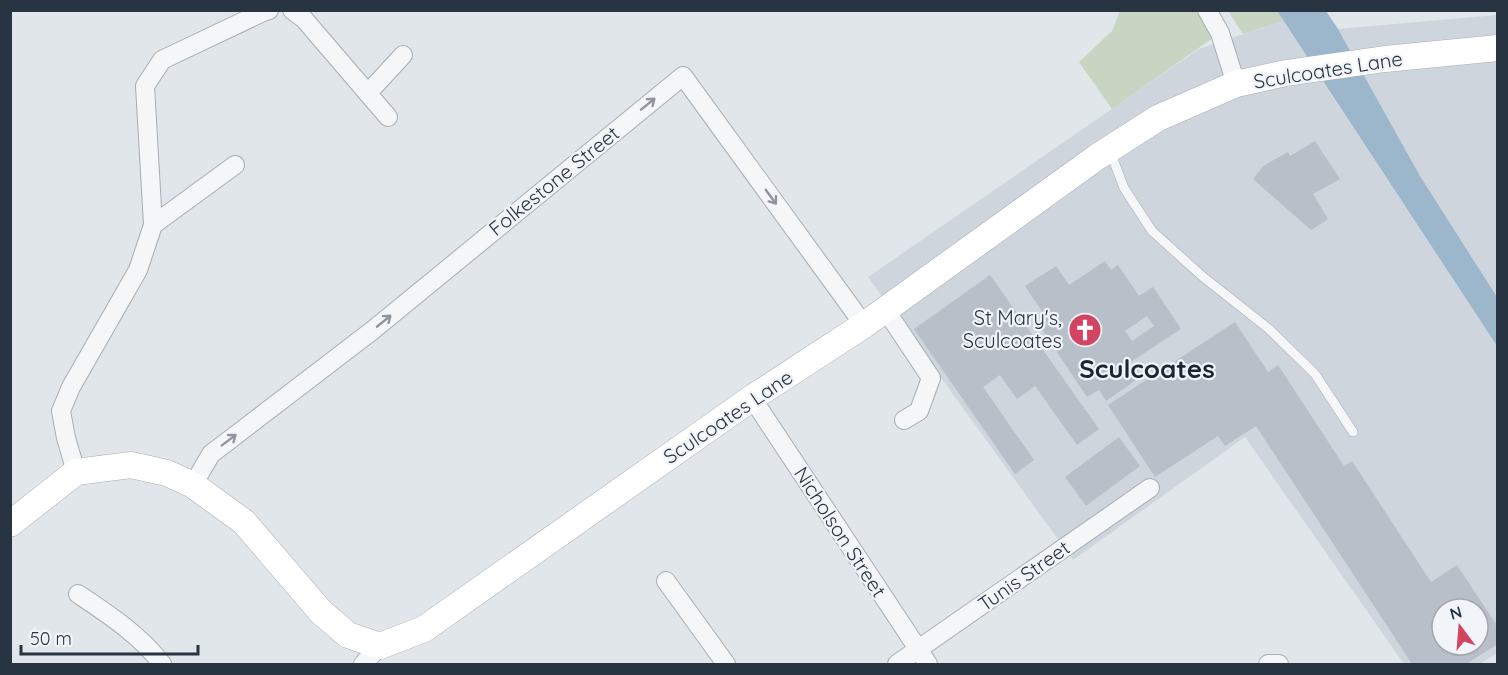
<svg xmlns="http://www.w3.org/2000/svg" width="1508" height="675" viewBox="0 0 1508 675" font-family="Quicksand,sans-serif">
<rect width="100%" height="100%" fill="#e1e6ea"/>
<path fill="#cfd5dd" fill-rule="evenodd" d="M 1497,15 L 1497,297 L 1420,176 L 1338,29 Z
M 1283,21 L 1497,346 L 1497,653 L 1480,664 L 1404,664 L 1245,437 L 1073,560 L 868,277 L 1199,49 ZM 1442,609 L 1478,609 L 1478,645 L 1442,645 Z"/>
<path fill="#c8d5c2" d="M 1120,11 L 1207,11 L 1220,33 L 1112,109 L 1079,62 L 1112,31 Z
M 1228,11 L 1277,11 L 1283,21 L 1243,34 Z"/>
<path fill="#9cb6cb" d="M 1277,11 L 1326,11 L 1338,29 L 1420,176 L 1497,297 L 1497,346 Z"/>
<path fill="#b8bfc8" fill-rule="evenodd" d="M 1315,141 L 1340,179 L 1313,194 L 1328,219 L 1311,230 L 1253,179 L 1263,166 L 1288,152 L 1290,156 Z
M 1105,261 L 1111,270 L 1118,265 L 1139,296 L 1153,287 L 1181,329 L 1126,365 L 1136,380 L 1106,401 L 1099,390 L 1087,397 L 1037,322 L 1045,316 L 1025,286 L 1056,266 L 1069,285 ZM 1147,316 L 1154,326 L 1132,341 L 1125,331 Z
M 990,275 L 1099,429 L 1077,445 L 1035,386 L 1017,399 L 1000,375 L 983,387 L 1034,460 L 1015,474 L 914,329 Z
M 1235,322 L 1268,372 L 1278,365 L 1344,466 L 1352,461 L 1431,582 L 1457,565 L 1498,627 L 1498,644 L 1466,664 L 1412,664 L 1256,426 L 1225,446 L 1218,436 L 1155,477 L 1108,405 ZM 1442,609 L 1478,609 L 1478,645 L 1442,645 Z
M 1119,437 L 1140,466 L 1086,506 L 1065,477 Z"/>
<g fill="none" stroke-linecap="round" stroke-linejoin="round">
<g stroke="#a6adb5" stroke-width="10">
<path id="lane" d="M 1110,151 L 1124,188 L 1152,231 L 1202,276 L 1269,329 L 1315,374 L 1353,432"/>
</g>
<g stroke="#a6adb5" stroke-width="20">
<path id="street" d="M 292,10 L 304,19 L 388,117
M 1207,10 L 1220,33 L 1236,84
M 368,93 L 403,55
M 153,225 L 235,165
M 885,309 L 931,378 L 919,411 L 904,420
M 752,398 L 928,664
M 76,472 L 66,438 L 61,411 L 71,387 L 138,270 L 153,225 L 145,86 L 162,60 L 263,12 L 269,10
M 193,485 L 211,454 L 373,330 L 683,76 L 864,325
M 666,581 L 726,664
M 78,594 C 108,614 140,635 162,664
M 363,664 L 380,646
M 897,664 L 1150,488
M 1268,664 L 1279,664"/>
</g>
<g stroke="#a6adb5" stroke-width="27">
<path id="secondary" d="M 10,524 L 76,472 L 131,465 L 167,473 L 193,485 L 244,522 L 321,612 L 348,635 L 380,646 L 424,629 L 752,398 L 864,325 L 1097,157 L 1158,118 L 1236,84 L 1286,73 L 1385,59 L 1498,48"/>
</g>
<use href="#lane" stroke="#f4f6f8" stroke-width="9"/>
<use href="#street" stroke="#f4f6f8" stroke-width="18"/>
<use href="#secondary" stroke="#fff" stroke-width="26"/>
</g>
<defs><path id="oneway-shaft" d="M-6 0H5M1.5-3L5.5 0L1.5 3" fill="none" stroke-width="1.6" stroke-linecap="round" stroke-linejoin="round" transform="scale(1.5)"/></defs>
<g stroke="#8e959e">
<use href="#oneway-shaft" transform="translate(648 104) rotate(-39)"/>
<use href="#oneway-shaft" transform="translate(771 197) rotate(54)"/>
<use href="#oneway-shaft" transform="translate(384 321) rotate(-39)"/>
<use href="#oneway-shaft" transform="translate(229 440) rotate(-37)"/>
</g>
<defs>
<g id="church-disc" transform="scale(1.725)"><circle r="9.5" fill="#d34362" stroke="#f1f4f8"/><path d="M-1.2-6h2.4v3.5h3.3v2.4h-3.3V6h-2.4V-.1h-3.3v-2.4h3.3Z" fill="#fff"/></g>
</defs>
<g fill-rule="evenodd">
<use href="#church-disc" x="1085" y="330"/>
</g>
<g text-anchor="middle" stroke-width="4.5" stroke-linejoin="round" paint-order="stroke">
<g font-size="20" fill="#293443" stroke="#f1f4f8">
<text transform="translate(1328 70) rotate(-9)" y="7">Sculcoates Lane</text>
<text transform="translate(554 181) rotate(-39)" y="7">Folkestone Street</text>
<text transform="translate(728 417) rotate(-34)" y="7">Sculcoates Lane</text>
<text transform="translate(840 532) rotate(57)" y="7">Nicholson Street</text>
<text transform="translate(1024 576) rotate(-35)" y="7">Tunis Street</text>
</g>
<g font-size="20" fill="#293443" stroke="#f1f4f8" text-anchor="end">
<text x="1062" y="325">St Mary's,<tspan x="1062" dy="23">Sculcoates</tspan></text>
</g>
<g font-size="26" font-weight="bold" fill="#1b2534" stroke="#f1f4f8">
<text x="1147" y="378">Sculcoates</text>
</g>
</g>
<rect width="1508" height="675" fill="none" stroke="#293443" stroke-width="24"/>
<g transform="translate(1460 627) rotate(344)"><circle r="28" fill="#f1f4f8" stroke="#a1a7b0" stroke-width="1.5"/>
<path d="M0-4.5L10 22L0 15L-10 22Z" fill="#d34362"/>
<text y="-9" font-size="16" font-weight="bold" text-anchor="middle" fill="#293443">N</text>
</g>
<path d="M21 645v9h177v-9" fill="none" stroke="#293443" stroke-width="3"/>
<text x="30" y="645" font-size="18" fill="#293443" stroke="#f1f4f8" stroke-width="4.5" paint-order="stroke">50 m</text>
</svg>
